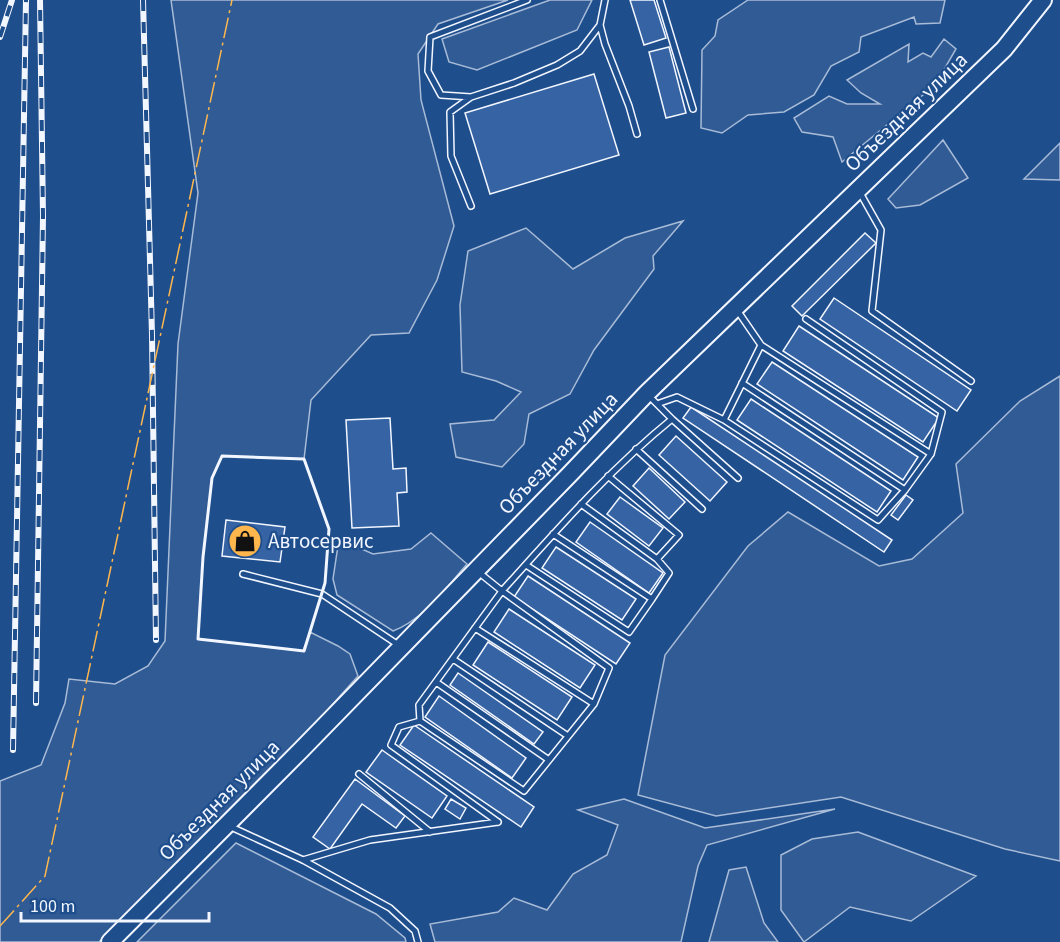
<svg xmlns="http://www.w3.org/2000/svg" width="1060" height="942" viewBox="0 0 1060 942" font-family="'Source Sans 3',sans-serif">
<rect width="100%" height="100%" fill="#1f4e8c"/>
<path fill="#305b95" stroke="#a8bbd7" stroke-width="1.5" d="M 171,0 L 508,0 L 438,24 L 418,54 L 421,100 L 454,226 L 437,280 L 409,333 L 371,335 L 311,400 L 304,459 L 222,456 L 212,479 L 203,557 L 198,639 L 303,651 L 310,632 L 338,646 L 350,654 L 358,676 L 289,753 L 99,942 L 0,942 L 0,781 L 41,765 L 65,703 L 69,679 L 115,684 L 148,666 L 165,641 L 178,344 L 198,193 Z
M 550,0 L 592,0 L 577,30 L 477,70 L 449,62 L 442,39 Z
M 748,0 L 945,0 L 940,23 L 916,24 L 914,17 L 861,37 L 859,52 L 831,66 L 814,95 L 784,112 L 748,115 L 722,133 L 701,128 L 702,50 L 715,36 L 718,20 Z
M 944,39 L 956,49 L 935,85 L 842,162 L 833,137 L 802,132 L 794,118 L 829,96 L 847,104 L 880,104 L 861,93 L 847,80 L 909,44 L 908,62 L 923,53 L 931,57 Z
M 943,140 L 968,178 L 920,205 L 896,208 L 888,199 Z
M 1060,143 L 1060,180 L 1024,179 Z
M 683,221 L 653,256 L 654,269 L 594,350 L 570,394 L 529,414 L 524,444 L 502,467 L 456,457 L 450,424 L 494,420 L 521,392 L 496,381 L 462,372 L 460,305 L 468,251 L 526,228 L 573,269 L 625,238 Z
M 1060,376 L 1060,861 L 1005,849 L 841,797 L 716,816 L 638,795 L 665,655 L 748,546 L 788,512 L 879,566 L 912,559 L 963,513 L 956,464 L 1020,401 Z
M 431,533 L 467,564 C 445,589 424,619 393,631 L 337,595 L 333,579 L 339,539 L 373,554 L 411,549 Z
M 624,799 L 705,828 L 835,809 L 707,845 L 698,866 L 681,942 L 435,942 L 430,924 L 498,912 L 514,898 L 547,910 L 573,874 L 607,855 L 618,825 L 578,810 Z
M 858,832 L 976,876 L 911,921 L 850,907 L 804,942 L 781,910 L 781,855 L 812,839 Z
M 236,843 L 376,914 L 405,938 L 406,942 L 137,942 Z
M 746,867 L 764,923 L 778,942 L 709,942 L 729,870 Z"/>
<path fill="#3563a3" stroke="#f2f6ff" stroke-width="1.5" d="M 630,0 L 654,0 L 666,38 L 644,45 Z
M 669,47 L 686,113 L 666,118 L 649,52 Z
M 594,74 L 619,155 L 490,194 L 465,113 Z
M 865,233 L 876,243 L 802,316 L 792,306 Z
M 834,298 L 971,390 L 957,411 L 820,319 Z
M 799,326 L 939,418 L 923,442 L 783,351 Z
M 772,362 L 918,457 L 903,480 L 757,384 Z
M 751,399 L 891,491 L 877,512 L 737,420 Z
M 691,407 L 892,540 L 884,552 L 683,418 Z
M 390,418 L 393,469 L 406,468 L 407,492 L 397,493 L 399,526 L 352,528 L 346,420 Z
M 676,436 L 727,482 L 710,501 L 659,455 Z
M 649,468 L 685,502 L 669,519 L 633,486 Z
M 906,495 L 913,500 L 898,520 L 891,515 Z
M 620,497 L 663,528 L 649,546 L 607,514 Z
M 226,520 L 285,527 L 280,562 L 222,556 Z
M 590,522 L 663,573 L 649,593 L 576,542 Z
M 556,547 L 636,599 L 622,620 L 542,568 Z
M 528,576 L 630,643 L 616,664 L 514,597 Z
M 509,609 L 595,665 L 580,688 L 494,632 Z
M 488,642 L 572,697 L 557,720 L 473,665 Z
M 458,673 L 543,732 L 534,744 L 450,685 Z
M 439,696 L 526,758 L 512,778 L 425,717 Z
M 414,725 L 534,807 L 521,827 L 400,745 Z
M 382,750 L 447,796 L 432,818 L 366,772 Z
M 355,779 L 405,816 L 396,828 L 362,804 L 330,849 L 313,837 Z
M 451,799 L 466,808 L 460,819 L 445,809 Z"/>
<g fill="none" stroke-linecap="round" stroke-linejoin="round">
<g stroke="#f2f6ff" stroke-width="8">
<path id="service" d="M 605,0 L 600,25 L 605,44 L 629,106 L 637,134
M 660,0 L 693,109
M 471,97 L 441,95 L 428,71 L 430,37 L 527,0
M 859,191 L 881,230 L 872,311 L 971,381
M 471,206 L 451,156 L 450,112 L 471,97 L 514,83 L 557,65 L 580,51 L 600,25
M 737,310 L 761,345 L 724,420 L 878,520 L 905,490 L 742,383
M 806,319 L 942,412 L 931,454
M 761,345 L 931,454 L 905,490
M 657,404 L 677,397 L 724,420
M 672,419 L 738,478
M 636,449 L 702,509
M 581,504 L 657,559 L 679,535 L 608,476
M 553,534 L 652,599 L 669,573 L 657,559
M 526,565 L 629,632 L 652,599
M 477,571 L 502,591 L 419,705 L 420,721 L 524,791 L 594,704
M 243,574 L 322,594 L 400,646
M 475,628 L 594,704 L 609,668 L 502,591 C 556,531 609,470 672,419 L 648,395
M 453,659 L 568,736
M 436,682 L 549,760
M 420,721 L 399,727 L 391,745 L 498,822
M 359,774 L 430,832
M 229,826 L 303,860 L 390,908 L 415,931 L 418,942
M 303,860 L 370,840 L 498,822"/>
</g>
<g stroke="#f2f6ff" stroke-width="20">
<path id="secondary" d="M 110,942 L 301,750 L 570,474 L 647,393 L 1004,49 L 1043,0"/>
</g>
<use href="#service" stroke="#1f4e8c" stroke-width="5"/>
<use href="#secondary" stroke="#1f4e8c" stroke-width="16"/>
<g stroke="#f2f6ff" stroke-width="6">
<path id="rail" d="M 143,0 L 152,335 L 156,640
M 0,37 L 12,0
M 36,703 L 43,216 L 40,0
M 13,750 L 26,0"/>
</g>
<use href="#rail" stroke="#1f4e8c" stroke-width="4" stroke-dasharray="11" stroke-linecap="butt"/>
<path stroke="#f2f6ff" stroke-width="3" d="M 222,456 L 304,459 L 329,529 L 325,583 L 304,651 L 198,639 L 203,557 L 212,478 Z"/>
<path stroke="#ffb74d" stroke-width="1.5" stroke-dasharray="21 4.5 3 4.5" stroke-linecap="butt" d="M 0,926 L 45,876 L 232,0"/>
</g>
<defs>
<g id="shop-disc" transform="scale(1.725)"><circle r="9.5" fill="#ffb74d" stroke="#1f4e8c"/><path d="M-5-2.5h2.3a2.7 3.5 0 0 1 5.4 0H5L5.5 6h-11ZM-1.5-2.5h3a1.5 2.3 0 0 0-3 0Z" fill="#111"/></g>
</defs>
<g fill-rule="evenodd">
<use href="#shop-disc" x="245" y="541"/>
</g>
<g text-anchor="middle" stroke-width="4.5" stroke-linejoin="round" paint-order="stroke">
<g font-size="21" fill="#f2f6ff" stroke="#1f4e8c">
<text transform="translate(906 112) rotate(-44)" y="7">Объездная улица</text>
<text transform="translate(558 453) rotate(-46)" y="7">Объездная улица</text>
<text transform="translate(219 800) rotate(-45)" y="7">Объездная улица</text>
</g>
<g font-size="21" fill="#f2f6ff" stroke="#1f4e8c" text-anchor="start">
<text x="268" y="548">Автосервис</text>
</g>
</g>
<path d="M21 912v9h188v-9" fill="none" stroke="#f2f6ff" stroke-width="3"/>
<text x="30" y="912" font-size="18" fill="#f2f6ff" stroke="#1f4e8c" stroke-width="4.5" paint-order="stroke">100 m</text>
</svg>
